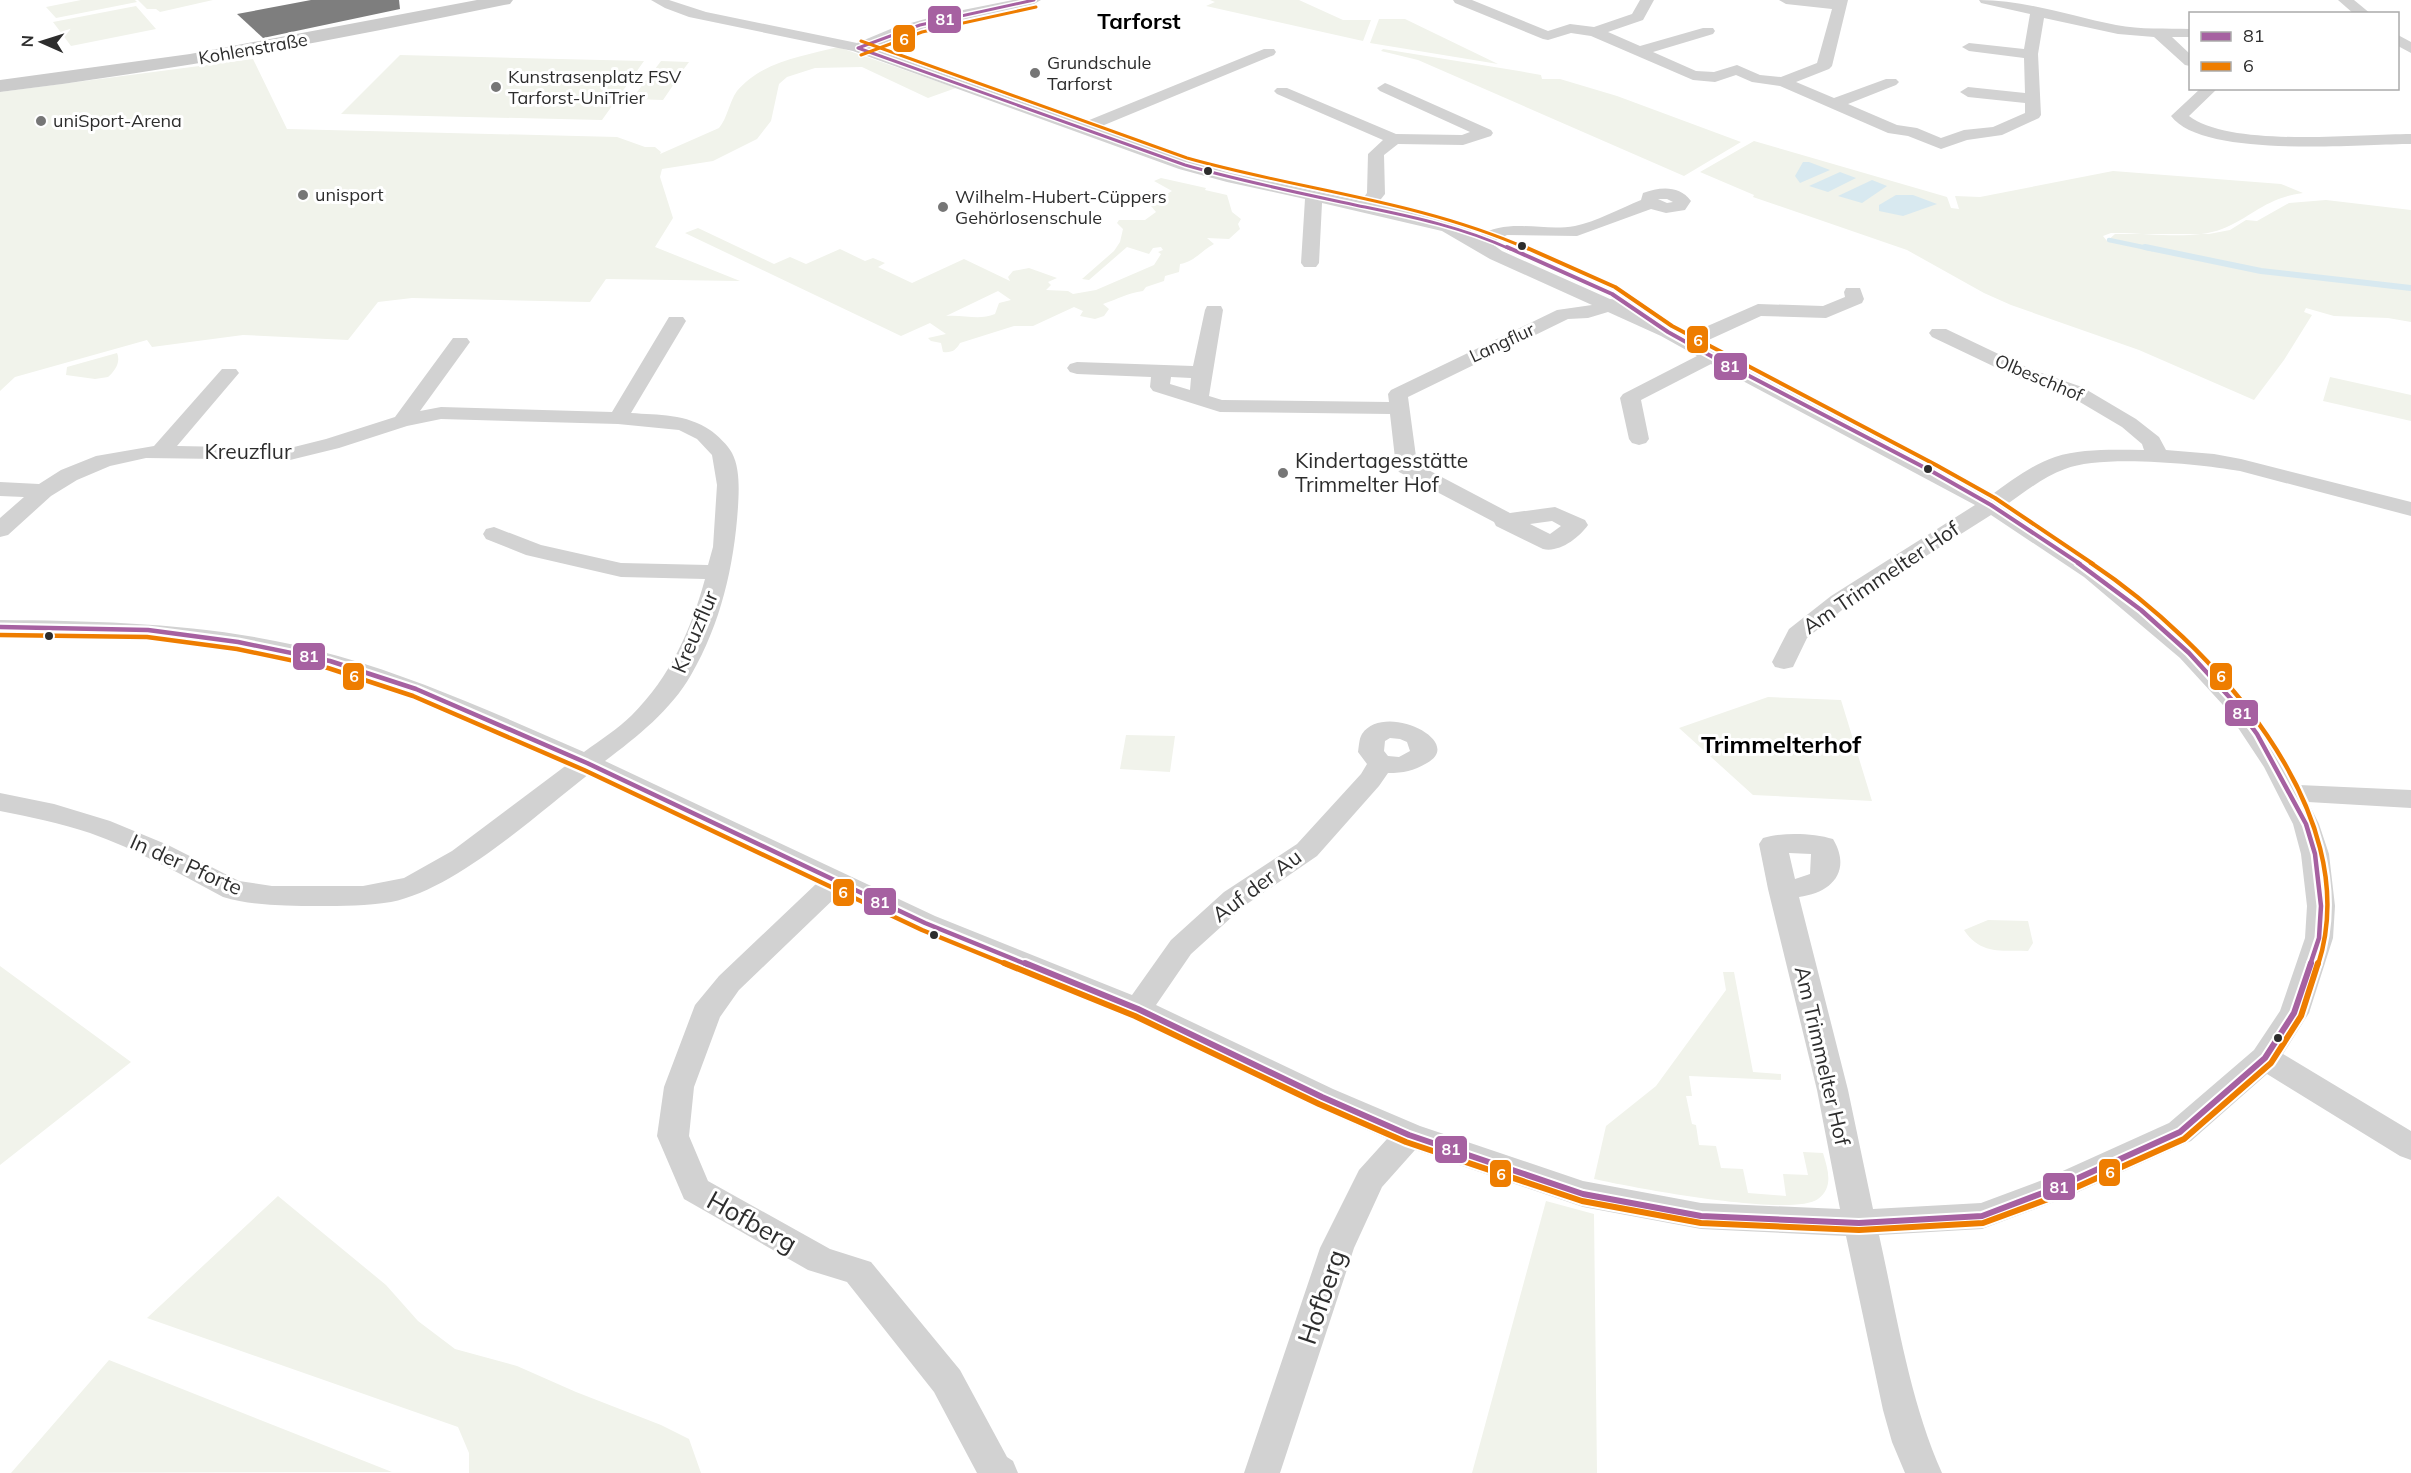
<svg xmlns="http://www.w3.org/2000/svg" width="2411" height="1473" viewBox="0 0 2411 1473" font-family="Mulish,sans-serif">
<rect width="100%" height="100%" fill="#fff"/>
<path fill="#f1f3eb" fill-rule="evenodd" d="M 81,0 L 135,0 L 137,2 L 56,18 L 46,7 Z
M 138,0 L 213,0 L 160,12 L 156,9 L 147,9 Z
M 1210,0 L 1299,0 L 1343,20 L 1371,20 L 1363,41 L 1206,6 L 1215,2 Z
M 136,6 L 156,29 L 71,46 L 53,22 Z
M 1379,19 L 1405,19 L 1498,64 L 1370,43 Z
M 838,47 L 956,88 L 928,98 L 862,67 L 815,68 L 787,77 L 779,84 L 771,121 L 757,139 L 713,161 L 662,169 L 660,177 L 673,218 L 655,247 L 740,281 L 606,279 L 590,302 L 412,298 L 378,302 L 348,340 L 243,335 L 152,347 L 147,340 L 15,377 L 0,391 L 0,92 L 253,59 L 287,129 L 617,137 L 645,147 L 655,147 L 661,152 L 660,154 L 719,128 C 728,117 729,102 737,91 C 762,61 804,56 838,47 Z
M 1383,49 L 1519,71 L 1541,75 L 1542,79 L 1560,79 L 1617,96 L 1741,142 L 1684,176 L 1418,60 L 1381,51 Z
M 400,55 L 644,61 L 602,120 L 341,114 Z
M 661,61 L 689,62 L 677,78 L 649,77 Z
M 646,80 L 676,81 L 663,100 L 632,99 Z
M 1754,141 L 1947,197 L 1951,208 L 1959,209 L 1955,196 L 1980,197 L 2113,171 L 2281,184 L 2303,193 C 2265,198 2254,216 2222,229 C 2191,241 2144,232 2111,233 L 2103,236 L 2107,241 L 2115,234 L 2209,234 L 2230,230 L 2246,220 L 2257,221 L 2289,203 L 2326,200 L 2411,210 L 2411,322 L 2388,318 L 2334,316 L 2306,308 L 2304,312 L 2312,315 L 2284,360 L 2254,400 L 2139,350 L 2011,305 L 1984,293 L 1907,250 L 1753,197 L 1754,195 L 1700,172 Z
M 1161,178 L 1206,188 L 1205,190 L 1227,195 L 1232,212 L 1241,219 L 1238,224 L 1240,229 L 1229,239 L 1207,238 L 1214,244 C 1201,251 1194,262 1180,264 L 1179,272 L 1165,276 L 1164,281 L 1146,287 L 1143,291 C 1127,293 1118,299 1103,304 L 1109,309 L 1104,316 L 1095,319 L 1080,316 L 1083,311 L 1074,307 L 1033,326 L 1014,326 L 960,343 C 956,350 952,353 943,352 L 941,343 L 931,341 L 928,338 L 946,334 L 930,323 L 901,336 L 685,233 L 698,228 L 774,264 L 790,257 L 806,264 L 840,249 L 865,261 L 873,258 L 885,263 L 878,267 L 912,283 L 964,259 L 1010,281 L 1008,277 L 1013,271 L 1029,268 L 1057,278 L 1048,282 L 1051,285 L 1046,290 L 1068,291 L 1073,294 L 1096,290 L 1154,265 L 1161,254 L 1158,252 L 1163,250 L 1161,247 L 1153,248 L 1149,254 L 1127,247 L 1089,280 L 1082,279 L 1114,251 L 1120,242 L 1123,229 L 1117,223 L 1119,220 L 1145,220 L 1156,212 L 1151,206 L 1156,204 L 1146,201 L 1157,197 L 1147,194 L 1148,191 L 1157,191 L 1162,197 L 1172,191 L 1154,181 ZM 998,291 L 1011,300 L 999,303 L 995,314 C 978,321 963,314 946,316 Z
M 117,353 C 121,362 115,371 108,377 L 95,379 L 66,375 L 67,367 Z
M 2330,377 L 2411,395 L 2411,421 L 2323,401 Z
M 1768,697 L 1841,700 L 1872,801 L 1753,795 L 1679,728 Z
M 1126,735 L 1175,736 L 1170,772 L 1120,769 Z
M 1988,920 L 2028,921 L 2033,943 L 2028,951 C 2000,950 1981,955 1964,930 Z
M 0,966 L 131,1062 L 0,1165 Z
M 1723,972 L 1734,972 L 1753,1072 L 1781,1074 L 1781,1080 L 1689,1076 L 1692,1096 L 1686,1096 L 1692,1124 L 1696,1125 L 1699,1145 L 1716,1146 L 1721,1168 L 1743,1169 L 1748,1193 L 1786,1196 L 1783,1174 L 1808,1175 L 1803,1152 L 1823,1153 C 1828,1170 1834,1187 1818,1199 C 1792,1218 1630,1187 1594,1179 L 1606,1126 L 1656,1086 L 1726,990 Z
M 278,1196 L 386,1285 L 418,1321 L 455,1349 L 517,1366 L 576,1392 L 661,1425 L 689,1439 L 701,1473 L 469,1473 L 469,1453 L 458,1427 L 147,1318 Z
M 1546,1201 L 1594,1214 L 1597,1473 L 1472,1473 Z
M 109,1360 L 392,1472 L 11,1473 Z"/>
<path fill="#d8e9f0" d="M 1803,162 L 1809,162 L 1830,170 L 1800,183 L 1795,176 Z
M 1840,172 L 1856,178 L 1828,192 L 1809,186 Z
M 1872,180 L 1887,186 L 1862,203 L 1838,196 Z
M 1896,195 L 1913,195 L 1937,204 L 1903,216 L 1879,211 L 1879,205 Z"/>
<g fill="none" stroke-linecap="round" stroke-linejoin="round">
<path stroke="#d8e9f0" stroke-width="4.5" d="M 2109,240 L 2152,249"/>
<path stroke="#d8e9f0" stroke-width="6" d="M 2145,247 L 2261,271 L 2411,288"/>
</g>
<path fill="#7e7e7e" d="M 311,0 L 399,0 L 400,9 L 263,38 L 237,14 Z"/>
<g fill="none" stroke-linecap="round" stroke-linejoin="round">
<path fill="#d2d2d2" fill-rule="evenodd" d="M 651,0 L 669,0 L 706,12 L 857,43 L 893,28 L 943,14 L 1013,0 L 1041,0 L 1034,4 L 925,28 L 871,48 L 1082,123 L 1264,49 L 1274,49 L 1276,52 L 1274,55 L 1097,128 L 1191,161 L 1230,173 L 1361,201 L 1367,193 L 1368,154 L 1383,140 L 1277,94 L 1274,91 L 1277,88 L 1287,88 L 1396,134 L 1462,135 L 1470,132 L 1380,91 L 1377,88 L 1385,83 L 1390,85 L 1491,130 L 1493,133 L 1491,136 L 1463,145 L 1398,144 L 1384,155 L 1385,194 L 1377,204 L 1428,215 L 1470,228 L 1472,233 L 1478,236 C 1510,217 1541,232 1575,226 C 1595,222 1621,208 1641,200 L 1643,193 C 1660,187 1679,185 1691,201 L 1685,210 L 1666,213 L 1651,209 L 1577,236 L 1507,235 L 1491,243 L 1502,251 L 1610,299 L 1621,300 L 1623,305 L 1687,335 L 1758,304 L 1823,306 L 1845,297 L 1844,292 L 1846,288 L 1860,288 L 1864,299 L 1862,303 L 1826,318 L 1761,316 L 1702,343 L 1990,496 C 2011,481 2031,465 2055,457 C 2083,448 2115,450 2144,450 L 2142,444 L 2122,427 L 2068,395 L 2016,377 L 1932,337 L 1929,333 L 1932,329 L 1946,329 L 2030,369 L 2082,387 L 2136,419 L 2159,437 L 2166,450 L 2214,454 L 2241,459 L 2411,502 L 2411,516 L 2240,471 C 2200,464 2101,454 2065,469 C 2043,477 2025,492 2006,505 C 2122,582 2233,657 2299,785 L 2411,790 L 2411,808 L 2308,802 L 2319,824 L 2329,854 L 2335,906 L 2333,938 L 2309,1013 L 2283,1054 L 2411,1131 L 2411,1160 L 2400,1156 L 2267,1074 L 2191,1141 L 2067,1197 L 1982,1229 L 1879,1235 C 1897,1315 1909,1399 1942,1473 L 1905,1473 L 1892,1442 L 1883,1410 L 1846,1236 L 1701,1229 L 1583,1207 L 1415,1150 L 1382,1187 L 1354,1248 L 1280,1473 L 1244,1473 L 1320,1248 L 1359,1170 L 1387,1139 L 1311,1105 L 1127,1017 L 915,930 L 839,894 L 739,990 L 720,1017 L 694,1087 L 689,1136 L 708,1181 L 830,1249 L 871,1262 L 960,1370 L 1007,1457 L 1013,1461 L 1018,1473 L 977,1473 L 934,1392 L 847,1282 L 808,1270 L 684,1199 L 657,1136 L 664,1087 L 695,1005 L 719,976 L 817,883 L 589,774 C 536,815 456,889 391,902 C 367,906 343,906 318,906 C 286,906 254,906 223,897 C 180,874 136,849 90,833 C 60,823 30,817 0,811 L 0,793 L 54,804 L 110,821 L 168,845 L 239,881 L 272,886 L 363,886 L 404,878 L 452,851 L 568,764 C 488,730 410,692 326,668 C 221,637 109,635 0,634 L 0,620 C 114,621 228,624 338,656 C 423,680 503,717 584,752 C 600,740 618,729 632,715 C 670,677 691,630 705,579 L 621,577 L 526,555 L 486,539 L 483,534 L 486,529 L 494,527 L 541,545 L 621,563 L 708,565 L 713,547 L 717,485 L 712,455 L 697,439 L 679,430 L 618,424 L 441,419 L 407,426 L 339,448 L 290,460 L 146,458 L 110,466 L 77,480 L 51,496 L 8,535 L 0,537 L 0,518 L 24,497 L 0,496 L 0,482 L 39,484 L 61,470 L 96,456 L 154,446 L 222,369 L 236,369 L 239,373 L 177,446 L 290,448 L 326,439 L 395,417 L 453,338 L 467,338 L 470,342 L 420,411 L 441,407 L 612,412 L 669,317 L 683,317 L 686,321 L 631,413 C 658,415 687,414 710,430 C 717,435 728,445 732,453 C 740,468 739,490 738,507 C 734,566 721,623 691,675 C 671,710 637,737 605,761 L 935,916 L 1132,995 L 1171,940 L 1224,892 L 1297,844 L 1361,774 L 1367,764 L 1358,752 C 1359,746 1359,739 1362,734 C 1385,701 1466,742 1427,763 C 1413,771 1404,773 1388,773 L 1379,786 L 1317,856 L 1244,906 L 1191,954 L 1156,1005 L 1333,1089 L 1420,1126 L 1583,1181 L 1701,1203 L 1840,1209 L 1817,1090 L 1768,889 L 1759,844 L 1763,838 C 1783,832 1813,833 1833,839 C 1852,871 1832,893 1799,897 L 1848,1090 L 1873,1209 L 1981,1203 L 2045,1179 L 2169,1123 L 2254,1050 L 2280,1011 L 2305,938 L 2307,906 L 2301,854 L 2293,824 L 2264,767 L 2223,705 L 2180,658 L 2084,577 L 1991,515 L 1847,606 L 1807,638 L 1793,667 L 1784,669 L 1775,667 L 1772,662 L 1789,629 L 1831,596 L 1975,505 L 1711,364 L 1641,400 L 1649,439 L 1646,443 L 1639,445 L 1632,443 L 1629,439 L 1620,398 L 1623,394 L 1697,356 L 1661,336 L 1608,312 L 1588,318 L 1568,319 L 1408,397 L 1417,464 L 1510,513 L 1555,507 L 1585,520 L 1588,525 C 1579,538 1559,553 1543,549 L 1496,526 L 1494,522 L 1399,472 L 1396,467 L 1390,414 L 1220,412 L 1153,391 L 1150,387 L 1151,377 L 1077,374 L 1070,372 L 1067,368 L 1070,364 L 1077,362 L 1193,366 L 1205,310 L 1207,306 L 1221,306 L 1223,310 L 1209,396 L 1222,400 L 1389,402 L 1388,394 L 1391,390 L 1557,310 L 1592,305 L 1490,259 L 1442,231 L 1322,203 L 1319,263 L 1316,267 L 1304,267 L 1301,263 L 1305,199 L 1227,182 L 1179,169 L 853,51 L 689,17 L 665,8 ZM 1658,199 L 1667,199 L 1673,202 L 1667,203 ZM 1171,377 L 1191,378 L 1190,390 L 1170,384 ZM 1552,521 L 1561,526 L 1550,534 L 1530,524 ZM 1390,738 L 1400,739 L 1407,742 L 1410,751 L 1399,757 L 1388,756 L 1384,751 L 1385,741 ZM 1789,853 L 1811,854 L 1810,874 L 1795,879 Z
M 1453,0 L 1472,0 L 1548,31 L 1570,24 L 1594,27 L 1632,14 L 1640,0 L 1654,0 L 1643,20 L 1608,32 L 1640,46 L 1703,28 L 1713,28 L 1715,31 L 1713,34 L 1653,52 L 1696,71 L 1714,72 L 1737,65 L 1760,75 L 1781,77 L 1817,63 L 1832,9 L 1786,4 L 1779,0 L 1848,0 L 1832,66 L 1829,69 L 1796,82 L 1834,98 L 1886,79 L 1896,79 L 1899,82 L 1896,85 L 1848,104 L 1897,125 L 1917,128 L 1941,138 L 1964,130 L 1993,127 L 2025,113 L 2025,103 L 1968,97 L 1960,92 L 1968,87 L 2025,93 L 2024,58 L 1969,51 L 1962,47 L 1969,43 L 2024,49 L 2030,14 L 1981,3 L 1979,0 C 2026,0 2070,16 2116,25 C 2141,30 2166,28 2190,29 L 2190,37 L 2172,37 L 2190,54 L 2190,66 L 2185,65 L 2154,37 L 2118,34 L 2044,18 L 2038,54 L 2041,115 L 2039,118 L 2002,135 L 1967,140 L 1941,149 L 1908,136 L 1888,133 L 1780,86 L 1752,82 L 1736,75 L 1715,82 L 1693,80 L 1591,36 L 1571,33 L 1548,40 L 1543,39 L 1455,3 Z
M 2338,0 L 2354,0 L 2371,14 L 2354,14 Z
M 2398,35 L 2411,42 L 2411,53 L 2398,46 Z
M 2201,88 L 2218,88 L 2189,116 C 2231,148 2356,134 2411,134 L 2411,144 C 2359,144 2203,159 2171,116 Z"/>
<path fill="#cbcbcb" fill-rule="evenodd" d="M 477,0 L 513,0 L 510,4 L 504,5 C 337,40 169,71 0,92 L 0,80 L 190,54 Z"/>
<g stroke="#fff" stroke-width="6">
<path id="bus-1-far3" d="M 858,48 L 920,25 L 1034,0
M 858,48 L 1185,165 C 1244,182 1304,194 1365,207 C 1414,217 1464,228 1510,249"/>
</g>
<g stroke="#fff" stroke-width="8">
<path id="bus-1-far2" d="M 1507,247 L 1612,294 L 1668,332 L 1711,356 L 1933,472 L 1991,505 L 2080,564"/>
</g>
<g stroke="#fff" stroke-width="9">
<path id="bus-1-far1" d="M 2078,563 L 2141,610 L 2189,653 L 2232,700 L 2257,734 L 2306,824 L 2315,854 L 2321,906 L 2319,938 L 2310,965
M 0,627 L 148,630 L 238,642 L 330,661 L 416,689 L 587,763 L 925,923 L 1028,965"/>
</g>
<g stroke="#fff" stroke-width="10">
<path id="bus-1" d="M 1025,963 L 1138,1009 L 1322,1097 L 1409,1135 L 1583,1194 L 1701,1216 L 1859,1223 L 1982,1216 L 2056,1188 L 2180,1132 L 2265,1058 L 2294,1013 L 2311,963"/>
</g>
<g stroke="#fff" stroke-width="6">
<path id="bus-2-far3" d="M 861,41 L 1187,158 C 1300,190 1420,201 1528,249
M 861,55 L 922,32 L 1036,7"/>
</g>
<g stroke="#fff" stroke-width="8">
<path id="bus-2-far2" d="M 1525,247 L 1615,287 L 1672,326 L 1936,465 L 1995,498 L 2093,564"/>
</g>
<g stroke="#fff" stroke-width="9">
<path id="bus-2-far1" d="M 2091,563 C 2208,641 2368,811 2318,965
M 0,635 L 147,637 L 237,649 L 328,668 L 413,696 L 584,770 L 922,930 L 1008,965"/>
</g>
<g stroke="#fff" stroke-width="10">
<path id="bus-2" d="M 1004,963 L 1135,1016 L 1319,1104 L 1406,1142 L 1582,1201 L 1701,1223 L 1859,1230 L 1983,1223 L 2059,1195 L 2184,1139 L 2271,1063 L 2301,1016 L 2318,963"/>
</g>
<use href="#bus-1-far3" stroke="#a661a1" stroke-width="3"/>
<use href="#bus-1-far2" stroke="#a661a1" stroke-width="4"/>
<use href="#bus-1-far1" stroke="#a661a1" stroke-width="4.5"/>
<use href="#bus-1" stroke="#a661a1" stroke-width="6"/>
<use href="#bus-2-far3" stroke="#ee7d00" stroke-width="3"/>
<use href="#bus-2-far2" stroke="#ee7d00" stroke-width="4"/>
<use href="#bus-2-far1" stroke="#ee7d00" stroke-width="4.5"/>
<use href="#bus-2" stroke="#ee7d00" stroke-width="6"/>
</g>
<g fill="#767676" stroke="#fff" stroke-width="2">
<circle cx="1035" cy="73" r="6"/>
<circle cx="496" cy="87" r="6"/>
<circle cx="41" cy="121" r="6"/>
<circle cx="303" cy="195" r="6"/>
<circle cx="943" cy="207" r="6"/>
<circle cx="1283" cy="473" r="6"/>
</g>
<g fill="#2d2d2d" stroke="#fff" stroke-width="2">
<circle cx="1208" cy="171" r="5"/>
<circle cx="1522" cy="246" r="5"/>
<circle cx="1928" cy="469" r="5"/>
<circle cx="49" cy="636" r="5"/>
<circle cx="934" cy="935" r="5"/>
<circle cx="2278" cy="1038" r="5"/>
</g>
<g text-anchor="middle" stroke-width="6" stroke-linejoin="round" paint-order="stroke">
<g font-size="18" fill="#2d2d2d" stroke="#fff">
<text transform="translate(253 49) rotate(-10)" y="6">Kohlenstraße</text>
<text transform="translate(1502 343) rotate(-25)" y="6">Langflur</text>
<text transform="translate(2039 378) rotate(23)" y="6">Olbeschhof</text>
</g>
<g font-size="18" fill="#2d2d2d" stroke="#fff" text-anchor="start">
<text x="1047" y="69">Grundschule<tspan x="1047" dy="21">Tarforst</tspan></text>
<text x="508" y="83">Kunstrasenplatz FSV<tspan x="508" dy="21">Tarforst-UniTrier</tspan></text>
<text x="53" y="127">uniSport-Arena</text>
<text x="315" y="201">unisport</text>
<text x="955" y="203">Wilhelm-Hubert-Cüppers<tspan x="955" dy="21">Gehörlosenschule</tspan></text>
</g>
<g font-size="21" fill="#2d2d2d" stroke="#fff">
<text x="248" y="459">Kreuzflur</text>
<text transform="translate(1881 578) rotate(-34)" y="7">Am Trimmelter Hof</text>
<text transform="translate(695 632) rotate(-67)" y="7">Kreuzflur</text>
<text transform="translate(186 865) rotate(24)" y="7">In der Pforte</text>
<text transform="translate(1257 886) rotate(-37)" y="7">Auf der Au</text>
<text transform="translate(1822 1056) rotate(77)" y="7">Am Trimmelter Hof</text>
</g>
<g font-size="21" fill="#2d2d2d" stroke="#fff" text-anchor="start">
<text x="1295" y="468">Kindertagesstätte<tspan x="1295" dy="24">Trimmelter Hof</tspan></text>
</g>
<g font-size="22" font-weight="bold" fill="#000" stroke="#fff">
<text x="1139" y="29">Tarforst</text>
</g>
<g font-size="24" font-weight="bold" fill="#000" stroke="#fff">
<text x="1781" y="753">Trimmelterhof</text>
</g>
<g font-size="26" fill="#2d2d2d" stroke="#fff">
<text transform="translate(752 1222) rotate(29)" y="9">Hofberg</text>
<text transform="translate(1322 1297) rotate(-71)" y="9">Hofberg</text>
</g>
</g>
<g stroke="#fff" stroke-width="2">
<rect x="927" y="5" width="35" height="29" rx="6" fill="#a661a1"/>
<rect x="892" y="24" width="24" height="29" rx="6" fill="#ee7d00"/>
<rect x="1686" y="325" width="23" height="29" rx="6" fill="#ee7d00"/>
<rect x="1713" y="352" width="35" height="29" rx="6" fill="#a661a1"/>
<rect x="292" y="642" width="34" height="29" rx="6" fill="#a661a1"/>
<rect x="2209" y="662" width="24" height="29" rx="6" fill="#ee7d00"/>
<rect x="342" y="662" width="23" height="29" rx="6" fill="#ee7d00"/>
<rect x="2224" y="699" width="35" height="28" rx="6" fill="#a661a1"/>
<rect x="832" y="878" width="23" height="29" rx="6" fill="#ee7d00"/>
<rect x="863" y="887" width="34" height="29" rx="6" fill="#a661a1"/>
<rect x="1434" y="1135" width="34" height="29" rx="6" fill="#a661a1"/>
<rect x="2098" y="1158" width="23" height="29" rx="6" fill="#ee7d00"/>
<rect x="1489" y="1159" width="23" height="29" rx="6" fill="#ee7d00"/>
<rect x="2042" y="1172" width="34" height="29" rx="6" fill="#a661a1"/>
</g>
<g font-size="16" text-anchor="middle" font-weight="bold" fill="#fff">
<text x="945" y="25">81</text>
<text x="904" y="45">6</text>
<text x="1698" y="346">6</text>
<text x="1730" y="372">81</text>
<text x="309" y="662">81</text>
<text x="2221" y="682">6</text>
<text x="354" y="682">6</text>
<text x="2242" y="719">81</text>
<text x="843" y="898">6</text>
<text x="880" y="908">81</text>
<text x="1451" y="1155">81</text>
<text x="2110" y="1178">6</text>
<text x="1501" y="1180">6</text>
<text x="2059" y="1193">81</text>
</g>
<rect x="2189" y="12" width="210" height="78" fill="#ffffff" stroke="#ababab" stroke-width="1.5"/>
<rect x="2201" y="32" width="30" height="9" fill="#a661a1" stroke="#ababab" stroke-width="1.5"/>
<text x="2243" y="42" font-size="18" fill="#2d2d2d">81</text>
<rect x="2201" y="62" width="30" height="9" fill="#ee7d00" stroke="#ababab" stroke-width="1.5"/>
<text x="2243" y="72" font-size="18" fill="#2d2d2d">6</text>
<g transform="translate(42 42) rotate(273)" stroke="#ffffff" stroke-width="4.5" paint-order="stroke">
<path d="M0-4.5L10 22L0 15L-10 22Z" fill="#2d2d2d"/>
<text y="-9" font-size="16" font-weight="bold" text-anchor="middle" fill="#2d2d2d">N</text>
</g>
</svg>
